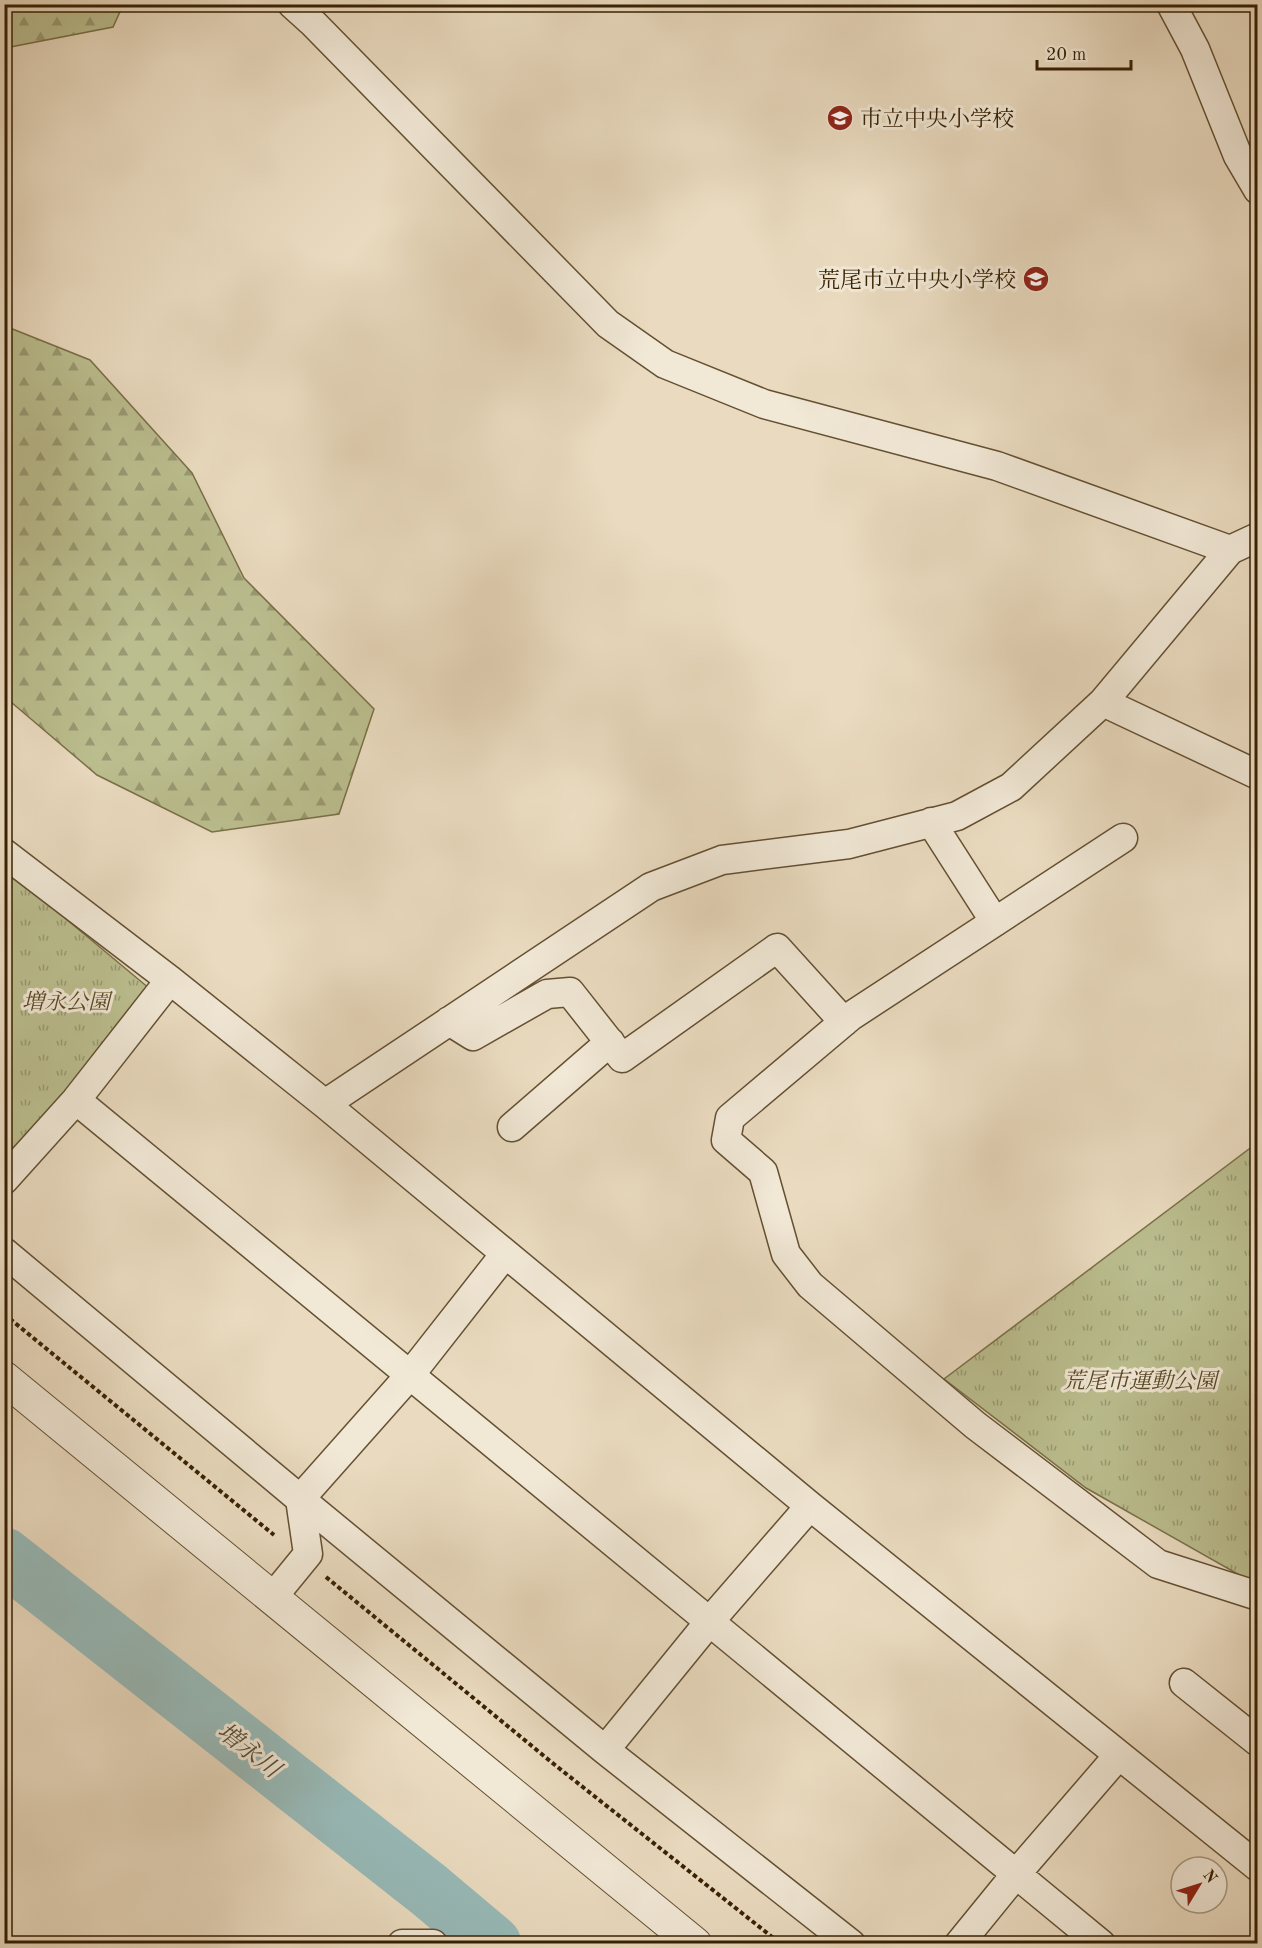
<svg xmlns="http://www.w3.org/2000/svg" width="1262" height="1948" viewBox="0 0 1262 1948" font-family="'Old Standard TT','Noto Serif JP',serif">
<defs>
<pattern id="forest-firs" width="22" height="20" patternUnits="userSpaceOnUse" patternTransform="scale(1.5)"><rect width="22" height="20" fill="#bbbe8f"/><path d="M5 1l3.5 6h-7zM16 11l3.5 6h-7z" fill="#999a73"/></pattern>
<pattern id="park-tufts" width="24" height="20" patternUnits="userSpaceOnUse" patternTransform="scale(1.5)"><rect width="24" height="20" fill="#bbbe8f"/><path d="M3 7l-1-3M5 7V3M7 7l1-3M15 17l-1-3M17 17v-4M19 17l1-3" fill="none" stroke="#999a73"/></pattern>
</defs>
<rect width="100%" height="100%" fill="#eadbc0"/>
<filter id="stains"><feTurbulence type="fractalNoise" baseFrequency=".00333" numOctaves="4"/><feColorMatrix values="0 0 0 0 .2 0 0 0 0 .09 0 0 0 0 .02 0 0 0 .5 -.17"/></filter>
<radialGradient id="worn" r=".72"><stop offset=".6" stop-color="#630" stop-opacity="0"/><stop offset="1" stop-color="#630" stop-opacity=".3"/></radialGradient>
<path fill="url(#forest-firs)" stroke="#7a7048" stroke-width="1.5" d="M 5,4 L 123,4 L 123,5 L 113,27 L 5,48 Z
M 5,326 L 90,360 L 192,473 L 244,578 L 374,709 L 339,814 L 212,832 L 97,775 L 5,697 Z"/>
<path fill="url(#park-tufts)" stroke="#7a7048" stroke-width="1.5" d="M 5,868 L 156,994 L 5,1162 Z
M 1257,1143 L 1257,1585 L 1086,1488 L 944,1379 Z"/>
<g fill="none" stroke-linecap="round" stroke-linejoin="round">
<path stroke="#98bab8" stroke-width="57" d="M 4,1556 L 429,1890 L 493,1944"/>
<g stroke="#645032" stroke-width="31">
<path id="minor" d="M 292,4 L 312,22 L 608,324 L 665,364 L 764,404 L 997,466 L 1230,550
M 1171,4 L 1195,49 L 1238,156 L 1258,190
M 1103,702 L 1258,775
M 931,822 L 995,922
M 1123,838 L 851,1016 L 730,1118 L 726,1140 L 763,1172 L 786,1254 L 810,1285 L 975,1425 L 1158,1564 L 1258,1596
M 4,853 L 170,980 L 325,1104 L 810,1506 L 1258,1867
M 449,1021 L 473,1036 L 547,994 L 570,992 L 622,1058 L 777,948 L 844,1022
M 76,1100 L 1101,1944
M 325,1104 L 651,887 L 722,860 L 849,844 L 957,816 L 1011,787 L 1103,702 L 1230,550 L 1258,537
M 512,1127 L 610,1042
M 4,1180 L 76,1100 L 170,980
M 4,1252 L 300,1499 L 605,1750 L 851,1944
M 272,1598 L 308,1554 L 300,1499 L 410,1375 L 505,1254
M 1184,1683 L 1258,1742
M 605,1750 L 710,1621 L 810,1506
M 402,1944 L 433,1944
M 959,1944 L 1016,1874 L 1118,1756"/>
</g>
<g stroke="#645032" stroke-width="35">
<path id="tertiary" d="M 4,1378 L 695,1944"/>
</g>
<path stroke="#382102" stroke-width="4" stroke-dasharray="4.5 3" stroke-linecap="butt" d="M 4,1314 L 274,1535
M 326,1577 L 555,1765 L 781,1944"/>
<use href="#minor" stroke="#f1e8d6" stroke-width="28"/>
<use href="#tertiary" stroke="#f1e8d6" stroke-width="33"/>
</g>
<defs>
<g id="school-disc" transform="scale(1.35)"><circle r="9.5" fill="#8f2418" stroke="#f1e8d6"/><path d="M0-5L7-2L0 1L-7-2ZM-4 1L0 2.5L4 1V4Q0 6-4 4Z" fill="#fff"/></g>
</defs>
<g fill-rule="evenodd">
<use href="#school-disc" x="840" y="118"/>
<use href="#school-disc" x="1036" y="279"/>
</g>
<g text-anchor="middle" stroke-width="6" stroke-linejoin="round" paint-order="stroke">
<g font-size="22" fill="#382102" stroke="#f1e8d6" text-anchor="start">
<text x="860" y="126">市立中央小学校</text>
<text x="1016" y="287" text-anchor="end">荒尾市立中央小学校</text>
</g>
<g font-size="22" font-style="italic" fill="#594825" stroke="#f1e8d6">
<text x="66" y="1009">増永公園</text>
<text x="1140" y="1388">荒尾市運動公園</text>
</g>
<g font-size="24" font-style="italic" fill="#554f39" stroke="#f1e8d6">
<text transform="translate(249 1750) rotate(38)" y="8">増永川</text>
</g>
</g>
<rect width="1262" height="1948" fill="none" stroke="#eadbc0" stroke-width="24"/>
<rect x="6" y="6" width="1250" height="1936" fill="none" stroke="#382102" stroke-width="3"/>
<rect x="12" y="12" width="1238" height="1924" fill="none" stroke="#382102" stroke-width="1.5"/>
<g transform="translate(1199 1885) rotate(52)"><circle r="28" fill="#f1e8d6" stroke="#a79881" stroke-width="1.5"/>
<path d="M0-4.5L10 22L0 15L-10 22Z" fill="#8f2418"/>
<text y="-9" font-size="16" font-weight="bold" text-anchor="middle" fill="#382102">N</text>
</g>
<path d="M1037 60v9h94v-9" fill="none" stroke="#382102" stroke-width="3"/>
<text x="1046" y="60" font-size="18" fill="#382102" stroke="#f1e8d6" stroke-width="4.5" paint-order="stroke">20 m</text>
<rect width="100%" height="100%" filter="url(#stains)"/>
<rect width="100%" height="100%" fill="url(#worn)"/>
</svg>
